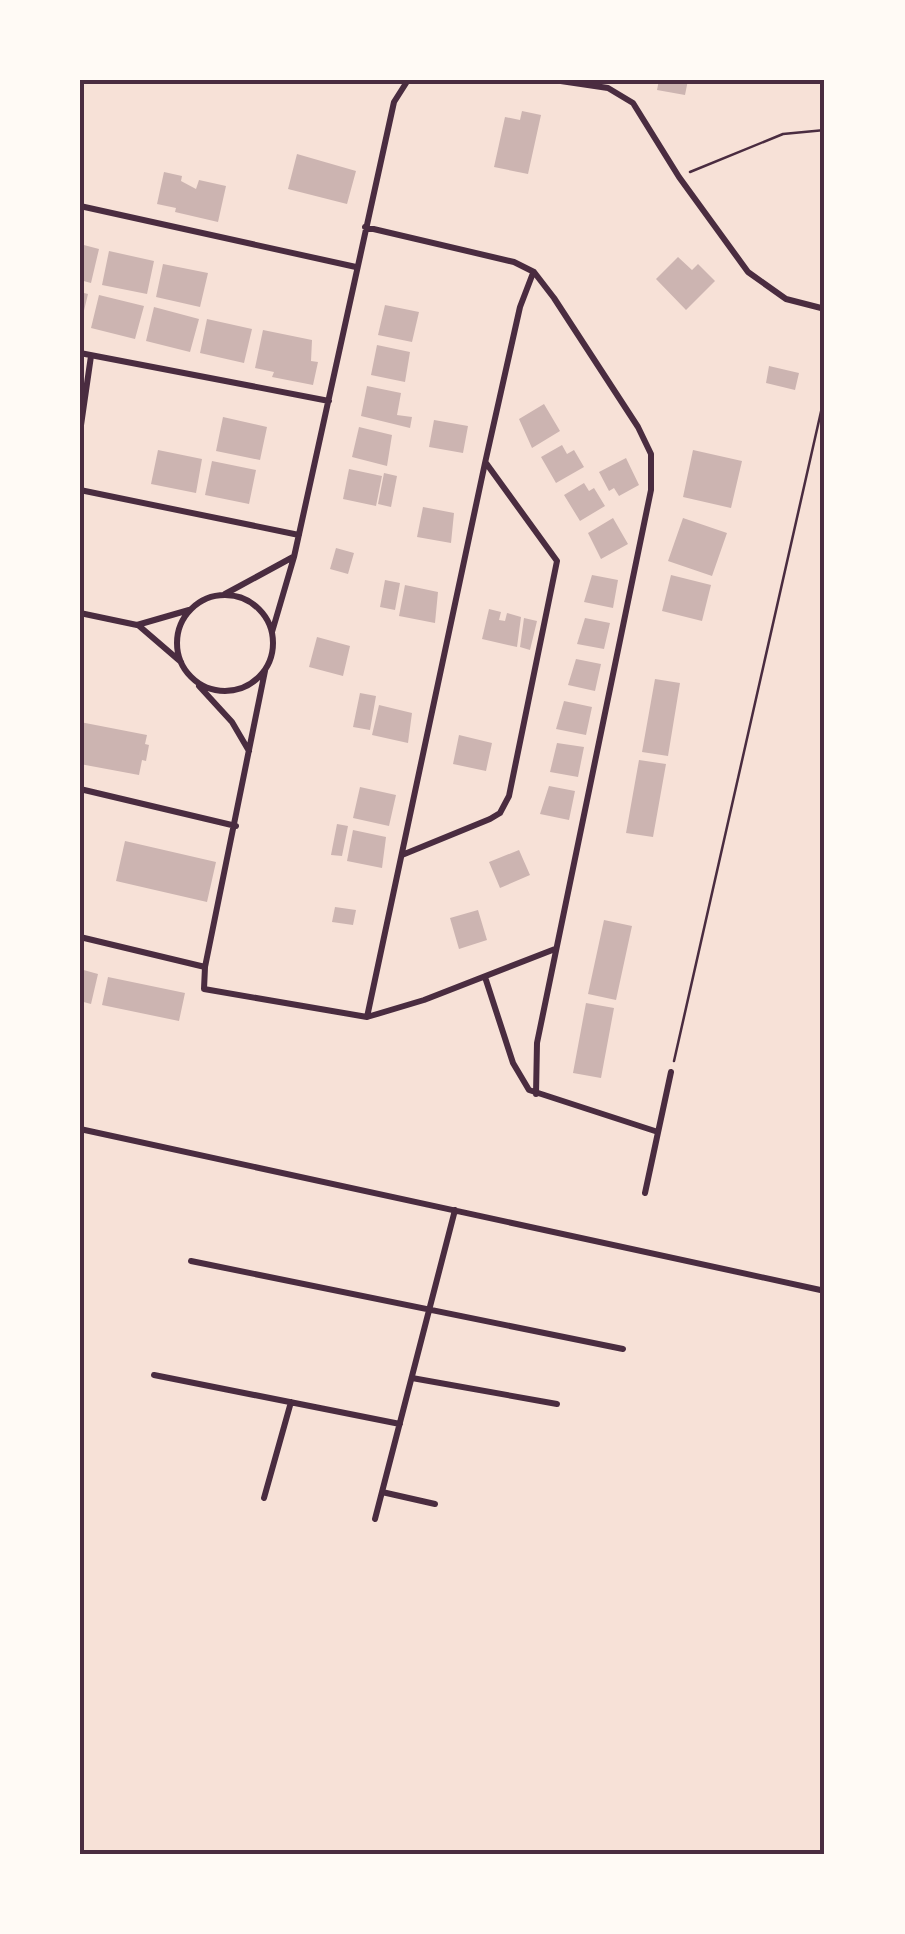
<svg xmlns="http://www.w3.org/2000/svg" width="905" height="1934" viewBox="0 0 905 1934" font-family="Quicksand,sans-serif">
<rect width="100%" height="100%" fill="#f7e1d7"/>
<path fill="#ccb4b1" d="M 659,80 L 688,80 L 685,95 L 657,90 Z
M 522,111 L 541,115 L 528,174 L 494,167 L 505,117 L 520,120 Z
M 297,154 L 356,171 L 347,204 L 288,189 Z
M 164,172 L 182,176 L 181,181 L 196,189 L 199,180 L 226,186 L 218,222 L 175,212 L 176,208 L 157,204 Z
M 80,244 L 99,249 L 91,283 L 80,280 Z
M 109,251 L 154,261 L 147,294 L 102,285 Z
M 678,257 L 692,270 L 698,264 L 715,281 L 686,310 L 656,279 Z
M 163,264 L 208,273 L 200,307 L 156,297 Z
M 80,292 L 88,294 L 81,323 L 80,322 Z
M 99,295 L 144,306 L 135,339 L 91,328 Z
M 385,305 L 419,312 L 412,342 L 378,335 Z
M 154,307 L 199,319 L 190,352 L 146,341 Z
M 207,319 L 252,329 L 244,363 L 200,353 Z
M 263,330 L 312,340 L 311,361 L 318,362 L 313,385 L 272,377 L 274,372 L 255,368 Z
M 377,345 L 410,352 L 405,382 L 371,375 Z
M 769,366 L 799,373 L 795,390 L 766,383 Z
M 367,386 L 401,393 L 397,415 L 412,417 L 410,428 L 361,416 Z
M 544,404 L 560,431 L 532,448 L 519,419 Z
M 223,417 L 267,427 L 260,460 L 216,451 Z
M 434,420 L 468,426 L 463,453 L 429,447 Z
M 359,427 L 392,435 L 387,466 L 352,457 Z
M 562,445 L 567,454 L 574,450 L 584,467 L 556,483 L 541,457 Z
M 158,450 L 202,459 L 196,493 L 151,484 Z
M 693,450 L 742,461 L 731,508 L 683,497 Z
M 626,458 L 639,485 L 619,496 L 614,488 L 609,491 L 599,472 Z
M 212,461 L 256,470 L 249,504 L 205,495 Z
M 349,469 L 382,476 L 376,506 L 343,499 Z
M 384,473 L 397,476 L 391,507 L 378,504 Z
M 584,483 L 589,491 L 594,488 L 605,506 L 580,521 L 564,495 Z
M 423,507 L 454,513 L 451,543 L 417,537 Z
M 613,518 L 628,544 L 601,559 L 588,533 Z
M 683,518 L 727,533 L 712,576 L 668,561 Z
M 336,548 L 354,553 L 348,574 L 330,569 Z
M 592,575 L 618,580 L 613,608 L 584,602 Z
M 671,575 L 711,585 L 702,621 L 662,611 Z
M 385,580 L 400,583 L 395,610 L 380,607 Z
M 405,585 L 438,592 L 435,623 L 399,616 Z
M 489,609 L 501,612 L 499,620 L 505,621 L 507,613 L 521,617 L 517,647 L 482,639 Z
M 524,618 L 537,621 L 530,650 L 520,647 Z
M 585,618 L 610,623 L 604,649 L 577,644 Z
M 317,637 L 350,646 L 343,676 L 309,667 Z
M 576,659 L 601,664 L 595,691 L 568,685 Z
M 655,679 L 680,683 L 668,756 L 642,752 Z
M 360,693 L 376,696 L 370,730 L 353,727 Z
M 564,701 L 592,707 L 586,735 L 556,729 Z
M 379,705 L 412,713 L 408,743 L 372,735 Z
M 80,722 L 147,735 L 145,744 L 149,745 L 146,761 L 142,760 L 139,775 L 80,764 Z
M 459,735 L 492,743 L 486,771 L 453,764 Z
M 557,743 L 584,747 L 578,777 L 550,772 Z
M 639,760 L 666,764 L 653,837 L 626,833 Z
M 549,786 L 575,791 L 569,820 L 540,814 Z
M 360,787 L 396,795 L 389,826 L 353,818 Z
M 337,824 L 348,826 L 342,856 L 331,855 Z
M 353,830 L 386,837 L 382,868 L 347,861 Z
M 125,841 L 216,862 L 207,902 L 116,881 Z
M 519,850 L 530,875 L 500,888 L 489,862 Z
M 335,907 L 356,910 L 353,925 L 332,922 Z
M 478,910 L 487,940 L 459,949 L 450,918 Z
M 604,920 L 632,926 L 616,1000 L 588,994 Z
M 80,969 L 98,974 L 91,1004 L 80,1001 Z
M 108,977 L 185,993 L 179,1021 L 102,1005 Z
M 586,1003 L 614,1008 L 601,1078 L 573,1073 Z"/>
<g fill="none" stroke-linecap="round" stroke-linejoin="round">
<path stroke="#4a2c40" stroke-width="2.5" d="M 690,172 L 783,134 L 825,130
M 674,1061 L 825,394"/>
<path stroke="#4a2c40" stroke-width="6" d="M 554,80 L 608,88 L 633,103 L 679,177 L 748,272 L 786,299 L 825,309
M 80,206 L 356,267
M 365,227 L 514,262 L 534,272 L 554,298 L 638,427 L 651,454 L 651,490 L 537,1043 L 536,1094
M 80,353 L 329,401
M 80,432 L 91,356
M 80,490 L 299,535
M 225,594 L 293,557
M177 643a48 48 0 1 1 96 0a48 48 0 1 1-96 0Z
M 80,613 L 137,625 L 189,610
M 138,625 L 181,662
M 272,632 L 294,557 L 394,102 L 408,80
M 265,671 L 205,967 L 204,989 L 367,1017 L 424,1000 L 555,949
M 199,686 L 232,722 L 249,751
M 80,789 L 236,826
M 402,855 L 490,819 L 500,813 L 509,796 L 557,561 L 486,463
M 80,937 L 205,967
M 485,977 L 513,1063 L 529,1090 L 658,1132
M 367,1017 L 485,463 L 520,307 L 533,273
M 80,1129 L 825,1291
M 645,1193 L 671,1072
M 191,1261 L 623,1349
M 154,1375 L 400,1424
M 412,1378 L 557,1404
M 382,1492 L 435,1504
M 264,1498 L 291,1402
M 375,1519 L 455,1210"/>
</g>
<rect width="905" height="1934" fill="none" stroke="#fffaf5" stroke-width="165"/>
<rect x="82" y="82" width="740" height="1770" fill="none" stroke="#4a2c40" stroke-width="4"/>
</svg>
